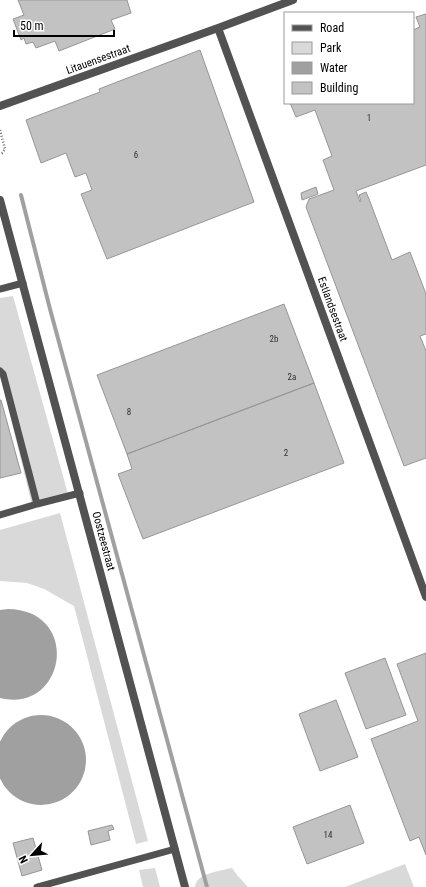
<svg xmlns="http://www.w3.org/2000/svg" width="426" height="887" viewBox="0 0 426 887" font-family="'Roboto Condensed',sans-serif">
<rect width="100%" height="100%" fill="#fff"/>
<path fill="#d9d9d9" d="M 13,296 L 68,494 L 32,505 L 0,375 L 0,298 Z
M 60,513 L 148,841 L 136,844 L 74,606 L 44,589 L 27,583 L 0,581 L 0,530 Z
M 405,864 L 414,887 L 345,887 Z
M 155,868 L 160,887 L 143,887 L 139,870 Z
M 232,868 L 237,875 L 248,887 L 195,887 C 196,873 220,871 232,868 Z"/>
<path fill="#a0a0a0" d="M 8,609 C 82,610 66,714 0,698 L 0,610 Z
M-4 760a45 45 0 1 1 90 0a45 45 0 1 1-90 0Z"/>
<g fill="none" stroke-linecap="round" stroke-linejoin="round">
<path stroke="#a0a0a0" stroke-width="4" d="M 21,195 L 50,309 L 207,887"/>
</g>
<path fill="#c2c2c2" stroke="#969696" d="M 18,0 L 127,0 L 131,13 L 111,20 L 115,29 L 59,51 L 55,41 L 36,48 L 33,42 L 26,44 L 24,38 L 21,40 L 13,19 L 24,15 Z
M 426,14 L 426,165 L 356,191 L 360,202 L 361,201 L 359,195 L 366,192 L 369,199 L 392,260 L 410,252 L 426,294 L 426,334 L 420,336 L 426,351 L 426,458 L 404,466 L 306,207 L 309,199 L 334,190 L 323,160 L 332,156 L 315,110 L 296,117 L 290,103 L 413,103 L 413,30 L 420,27 L 416,17 Z
M 200,50 L 254,202 L 107,259 L 81,194 L 92,190 L 86,173 L 75,177 L 66,153 L 41,163 L 26,120 L 100,92 L 99,89 Z
M 316,187 L 318,194 L 302,200 L 301,193 Z
M 284,304 L 314,383 L 127,454 L 97,375 Z
M 314,383 L 344,463 L 143,539 L 118,474 L 132,469 L 127,454 Z
M 0,400 L 1,400 L 21,473 L 0,478 Z
M 426,653 L 426,855 L 419,837 L 410,841 L 371,739 L 418,721 L 397,664 Z
M 385,658 L 406,715 L 366,729 L 345,673 Z
M 336,700 L 358,757 L 320,771 L 299,714 Z
M 350,805 L 364,843 L 307,864 L 293,827 Z
M 112,825 L 114,829 L 108,831 L 110,840 L 91,845 L 88,831 Z
M 33,838 L 42,870 L 22,876 L 13,843 Z"/>
<g fill="none" stroke-linecap="round" stroke-linejoin="round">
<path stroke="#747474" stroke-width="2.5" stroke-dasharray="1 2" stroke-linecap="butt" d="M 0,130 L 5,149 L 2,153 L 0,153"/>
<path stroke="#525252" stroke-width="7" d="M 0,289 L 23,283
M 0,371 L 3,374 L 37,504 L 0,515
M 37,504 L 80,493
M 37,887 L 175,849"/>
<path stroke="#525252" stroke-width="8" d="M 218,28 L 426,597
M 0,106 L 218,28 L 293,0
M 0,200 L 185,887"/>
</g>
<g text-anchor="middle" stroke-width="3" stroke-linejoin="round" paint-order="stroke">
<g font-size="9" fill="#303030">
<text x="369" y="121">1</text>
<text x="136" y="158">6</text>
<text x="274" y="342">2b</text>
<text x="292" y="380">2a</text>
<text x="129" y="415">8</text>
<text x="286" y="456">2</text>
<text x="328" y="838">14</text>
</g>
<g font-size="11" fill="#000" stroke="#fff">
<text transform="translate(98 59) rotate(-20)" y="4">Litauensestraat</text>
<text transform="translate(333 309) rotate(70)" y="4">Estlandsestraat</text>
<text transform="translate(104 541) rotate(75)" y="4">Oostzeestraat</text>
</g>
</g>
<rect x="284" y="12" width="130" height="92" fill="#ffffff" stroke="#999999"/>
<rect x="292" y="25" width="20" height="6" fill="#525252" stroke="#999999"/>
<text x="320" y="32" font-size="12" fill="#000000">Road</text>
<rect x="292" y="42" width="20" height="12" fill="#d9d9d9" stroke="#999999"/>
<text x="320" y="52" font-size="12" fill="#000000">Park</text>
<rect x="292" y="62" width="20" height="12" fill="#a0a0a0" stroke="#999999"/>
<text x="320" y="72" font-size="12" fill="#000000">Water</text>
<rect x="292" y="82" width="20" height="12" fill="#c2c2c2" stroke="#999999"/>
<text x="320" y="92" font-size="12" fill="#000000">Building</text>
<g transform="translate(32 855) rotate(243)" stroke="#ffffff" stroke-width="3" paint-order="stroke">
<path d="M0-3L7 15L0 10L-7 15Z" fill="#000000"/>
<text y="-6" font-size="11" font-weight="bold" text-anchor="middle" fill="#000000">N</text>
</g>
<path d="M14 30v6h100v-6" fill="none" stroke="#000000" stroke-width="2"/>
<text x="20" y="30" font-size="12" fill="#000000" stroke="#ffffff" stroke-width="3" paint-order="stroke">50 m</text>
</svg>
